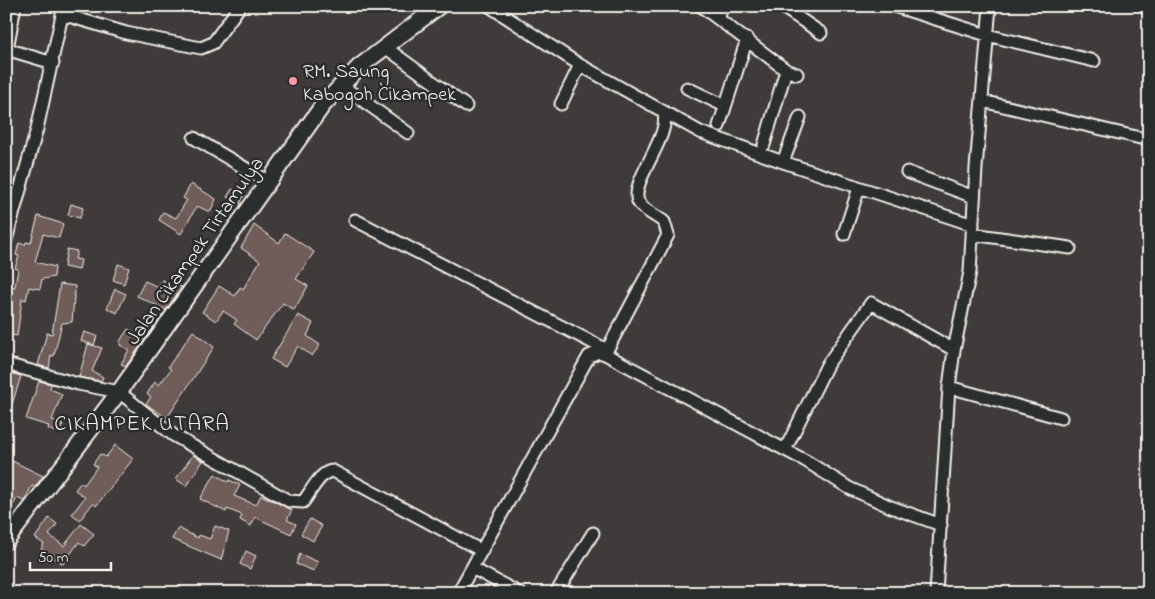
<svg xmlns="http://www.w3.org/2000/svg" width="1155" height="599" viewBox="0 0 1155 599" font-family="'Indie Flower',sans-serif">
<rect width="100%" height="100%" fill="#3f3b3b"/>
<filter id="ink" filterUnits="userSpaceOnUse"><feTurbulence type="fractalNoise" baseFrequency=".02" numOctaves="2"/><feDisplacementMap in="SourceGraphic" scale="10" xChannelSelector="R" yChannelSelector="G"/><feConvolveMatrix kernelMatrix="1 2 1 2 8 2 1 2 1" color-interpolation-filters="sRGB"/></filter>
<g filter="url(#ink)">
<path fill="#6f5c59" stroke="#f4f1e8" d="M 191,184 L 216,199 L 210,212 L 197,206 L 181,234 L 159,220 L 163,212 L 176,218 L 187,200 L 183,198 Z
M 232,189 L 244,195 L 240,204 L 227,197 Z
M 71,204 L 83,208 L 80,218 L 68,215 Z
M 38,216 L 63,224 L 59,238 L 43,234 L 35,262 L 55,267 L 54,277 L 42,279 L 40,289 L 29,287 L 26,300 L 22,299 L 17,336 L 6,334 L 11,296 L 8,295 L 10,286 L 15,287 L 18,269 L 15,268 L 19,256 L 16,255 L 19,243 L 25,245 L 26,242 L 31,243 Z
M 254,225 L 279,243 L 285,233 L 314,252 L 296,279 L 308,286 L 294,310 L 283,303 L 256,340 L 234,324 L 237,320 L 223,311 L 216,321 L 202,312 L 219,286 L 235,296 L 240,287 L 243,289 L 260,261 L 241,248 Z
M 67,249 L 77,251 L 75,259 L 81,260 L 79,270 L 64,267 Z
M 118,264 L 129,268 L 124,284 L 113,280 Z
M 162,280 L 182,287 L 166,310 L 137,296 L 145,281 L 158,287 Z
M 60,284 L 75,286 L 72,322 L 62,323 L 54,356 L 51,355 L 49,368 L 38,365 L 47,333 L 52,334 Z
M 115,289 L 126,294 L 117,313 L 107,308 Z
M 298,315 L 313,323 L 307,336 L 320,345 L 312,356 L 298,346 L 285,367 L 271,359 Z
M 146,322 L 154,327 L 126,366 L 121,364 L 129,350 L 120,345 L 120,341 L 128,329 L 138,335 Z
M 193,331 L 214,347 L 167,418 L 146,404 L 151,397 L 147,394 L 155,382 L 159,385 L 171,369 L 168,367 Z
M 84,332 L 97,336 L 94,345 L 81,341 Z
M 88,344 L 102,348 L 92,371 L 103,377 L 101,381 L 79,377 Z
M 6,372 L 21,376 L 8,417 L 6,417 Z
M 39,381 L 51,384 L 50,389 L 62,394 L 52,420 L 63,424 L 59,433 L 48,429 L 49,426 L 26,419 Z
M 115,445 L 133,459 L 96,506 L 93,503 L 80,520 L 72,514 L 85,497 L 75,490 L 81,482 L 84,485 L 97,467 L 93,464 L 100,454 L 106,457 Z
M 193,455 L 203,461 L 186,486 L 176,479 Z
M 6,458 L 43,476 L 35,487 L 32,486 L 24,501 L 17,498 L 6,519 L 6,489 L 11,480 L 6,478 Z
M 215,474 L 228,482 L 229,480 L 240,485 L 234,496 L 256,505 L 261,495 L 292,510 L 287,520 L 296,524 L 291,534 L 255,517 L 251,526 L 240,520 L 242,515 L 227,509 L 226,512 L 200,499 Z
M 49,518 L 57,524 L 49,535 L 64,546 L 81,524 L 94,534 L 84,546 L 79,542 L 63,564 L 41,549 L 44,544 L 35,538 Z
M 310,519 L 322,526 L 313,541 L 301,534 Z
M 215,526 L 229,531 L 221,560 L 172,539 L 178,528 L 198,538 L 199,535 L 210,539 Z
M 246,551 L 256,556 L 250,569 L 240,564 Z
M 300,554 L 318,562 L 314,571 L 296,564 Z"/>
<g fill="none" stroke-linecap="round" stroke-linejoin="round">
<g stroke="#f4f1e8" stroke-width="15">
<path id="minor" d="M 489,6 L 580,65 L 700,132 L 783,162 L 973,225
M 701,6 L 786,70 L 797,74
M 781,6 L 821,33
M 894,6 L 987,35 L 1094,61
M 62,14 L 126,33 L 201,48 L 213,43 L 240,6
M 717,17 L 724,6
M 385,47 L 466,106
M 6,49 L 53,63
M 7,49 L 15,6
M 341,85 L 408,133
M 687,88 L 725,106
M 982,101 L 1149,140
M 561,104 L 580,65
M 719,126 L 747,39
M 194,138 L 267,181
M 764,145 L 786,70
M 783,162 L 800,117
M 907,172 L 974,197
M 355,220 L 607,350
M 844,234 L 859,188
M 972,234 L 1070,248
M 6,240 L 37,129 L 64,6
M 605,354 L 668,235 L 664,222 C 657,216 644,211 639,203 C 627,185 670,139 664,114
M 6,364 L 78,384 L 119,392 L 173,435 L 289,501 L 303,502 C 311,492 320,471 333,471 L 482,551
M 949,387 L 1061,418
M 785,450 L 827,365 L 871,303 L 954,350
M 472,568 L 519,593
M 458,593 L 589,356 L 599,352 L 605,354 L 806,461 L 849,488 L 891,507 L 941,525
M 556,593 L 593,533
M 936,593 L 949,387 L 954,350 L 970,272 L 976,168 L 990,6"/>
</g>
<g stroke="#f4f1e8" stroke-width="19">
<path id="tertiary" d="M 6,541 L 119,392 L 323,105 L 359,67 L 439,6"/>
</g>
<use href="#minor" stroke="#2a2d2e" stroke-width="11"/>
<use href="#tertiary" stroke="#2a2d2e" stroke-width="15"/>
</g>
</g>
<circle fill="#ff9aa2" stroke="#2a2d2e" stroke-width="2" cx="293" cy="81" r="5"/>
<g text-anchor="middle" stroke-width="5" stroke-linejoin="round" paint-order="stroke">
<g font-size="20" fill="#f4f1e8" stroke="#2a2d2e" text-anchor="start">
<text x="303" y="77">RM. Saung<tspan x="303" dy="23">Kabogoh Cikampek</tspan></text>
</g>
<g font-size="20" fill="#f4f1e8" stroke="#2a2d2e">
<text transform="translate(194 250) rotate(-55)" y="7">Jalan Cikampek Tirtamulya</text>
</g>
<g font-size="22" letter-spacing="1" fill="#f4f1e8" stroke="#2a2d2e">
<text x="142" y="430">CIKAMPEK UTARA</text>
</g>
</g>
<rect width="1155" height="599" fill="none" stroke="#2a2d2e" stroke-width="25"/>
<rect x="12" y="12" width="1130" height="574" fill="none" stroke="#f4f1e8" stroke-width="2" filter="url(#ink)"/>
<path d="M30 562v8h81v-8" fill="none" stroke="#f4f1e8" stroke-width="2.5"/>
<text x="38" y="562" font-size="15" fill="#f4f1e8" stroke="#2a2d2e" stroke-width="4" paint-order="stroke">50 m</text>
</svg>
